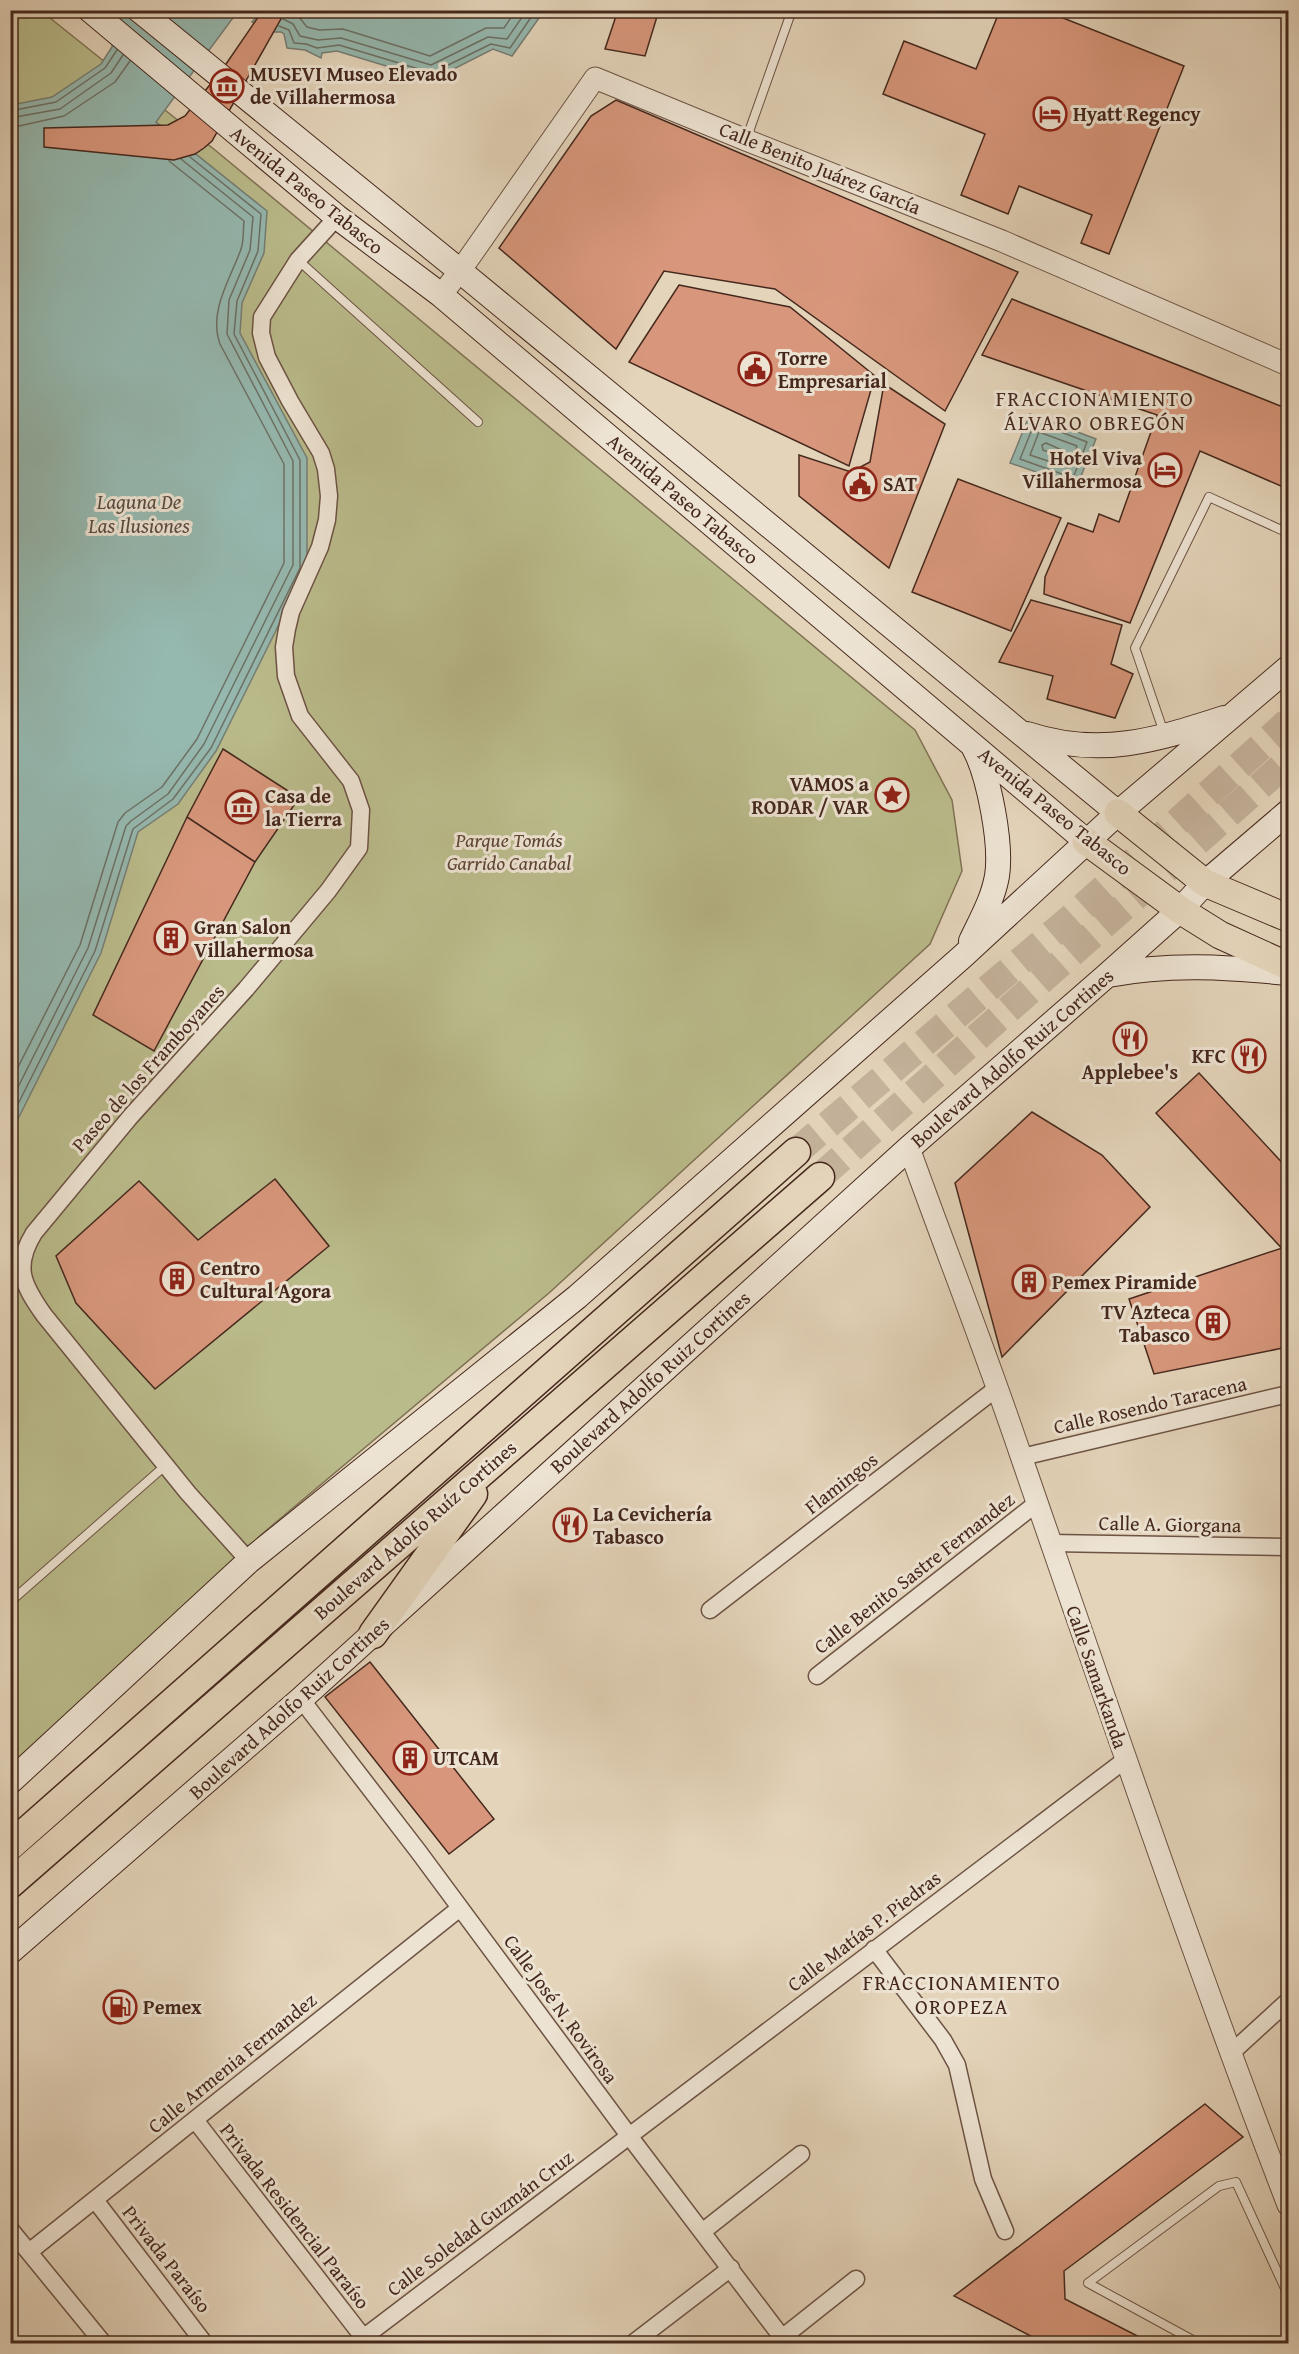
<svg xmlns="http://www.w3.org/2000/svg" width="1299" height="2354" viewBox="0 0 1299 2354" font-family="'Gentium Book Plus',serif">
<rect width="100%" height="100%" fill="#e4d4ba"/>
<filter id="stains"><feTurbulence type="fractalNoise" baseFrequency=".00333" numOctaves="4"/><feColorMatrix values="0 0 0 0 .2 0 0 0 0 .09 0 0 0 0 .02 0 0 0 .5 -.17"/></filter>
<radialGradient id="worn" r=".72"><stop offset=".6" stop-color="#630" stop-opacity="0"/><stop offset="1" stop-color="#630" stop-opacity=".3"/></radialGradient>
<path fill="#babb8b" stroke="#807254" stroke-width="1.5" d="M 40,10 L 215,150 L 915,730 L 952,800 L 962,871 L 930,944 L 549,1293 L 262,1534 L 11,1773 L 11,11 Z"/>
<path fill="#95b8af" stroke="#757e75" stroke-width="1.5" d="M 115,11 L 238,11 L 156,122 L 267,211 L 264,253 L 242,303 L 240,333 L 307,458 L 307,568 L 216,751 L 178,804 L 138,832 L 101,953 L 11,1133 L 11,105 L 52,97 L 101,64 L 112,47 Z
M 249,11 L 544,11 L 512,56 L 493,49 L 432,80 L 337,51 L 322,53 L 321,58 L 305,50 L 287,48 L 284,34 L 281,32 L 270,32 L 252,22 L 257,16 Z
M 1030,414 L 1096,439 L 1077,486 L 1010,463 Z"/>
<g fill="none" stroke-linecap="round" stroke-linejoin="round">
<path stroke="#6d7066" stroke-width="1.5" d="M 288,10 L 299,17 L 307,27 L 319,30 L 343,29 L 430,56 L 486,28 L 504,28 L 516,10
M 283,19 L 293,24 L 300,36 L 318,40 L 341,38 L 431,65 L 488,37 L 507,39 L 527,10
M 279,26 L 289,30 L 294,43 L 306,44 L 317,48 L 339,45 L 432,73 L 491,44 L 510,48 L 536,10
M 10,111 L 56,102 L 105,68 L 117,50
M 10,118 L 60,109 L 111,73 L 123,55
M 10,128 L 64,116 L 115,82 L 130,61
M 190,157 L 261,214 L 258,251 L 237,301 L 234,334 L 300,460 L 300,567
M 1035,422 L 1087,442 L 1073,478 L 1020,459 Z
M 1039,432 L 1077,446 L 1069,468 L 1030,455 Z
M 1046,443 L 1064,451 L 1065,456 L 1062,457 L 1043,450 L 1042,445 Z
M 10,1083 L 80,945 L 118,822 L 125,813 L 162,787 L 197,739 L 284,563 L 284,464 L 220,344 C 208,311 231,278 241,249 C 244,241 243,230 244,221 L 169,161
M 10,1103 L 88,948 L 126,826 L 131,821 L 168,794 L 204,744 L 293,565 L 293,461 L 227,334 L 229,300 L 250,250 L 253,217 L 181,159
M 10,1120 L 95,951 L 133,829 L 173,799 L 211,748 L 300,568"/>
</g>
<path fill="#d8977c" stroke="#45281d" stroke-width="1.5" d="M 263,10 L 286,10 L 212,141 L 204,148 L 195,154 L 174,160 L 44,147 L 44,128 L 168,125 L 185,116 L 224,67 Z
M 618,10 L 659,10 L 645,56 L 605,49 Z
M 1000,10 L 1043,10 L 1184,66 L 1109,254 L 1081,243 L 1092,215 L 1019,186 L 1008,214 L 961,195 L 985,134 L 883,94 L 904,41 L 976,69 Z
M 616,100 L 1018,272 L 945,411 L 775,289 L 664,271 L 616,349 L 499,248 L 591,116 Z
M 679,285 L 790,307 L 875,376 L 849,466 L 629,362 Z
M 1012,299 L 1288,409 L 1288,489 L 1200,451 L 1130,623 L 1044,594 L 1045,577 L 1068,523 L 1093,532 L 1099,514 L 1119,522 L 1157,415 L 982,355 Z
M 884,384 L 945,424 L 889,568 L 799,496 L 799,455 L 851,472 L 870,462 Z
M 958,479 L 1061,518 L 1011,631 L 912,592 Z
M 1031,600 L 1122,625 L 1111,664 L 1133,674 L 1115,718 L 1047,699 L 1053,676 L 999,662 Z
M 223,749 L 299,798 L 255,862 L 187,817 Z
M 187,817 L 255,862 L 154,1051 L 93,1015 Z
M 1199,1073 L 1288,1169 L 1288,1255 L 1156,1113 Z
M 1032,1112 L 1102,1155 L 1150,1207 L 1002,1357 L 955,1183 Z
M 275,1179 L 329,1246 L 155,1389 L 76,1303 L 56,1256 L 139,1181 L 198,1240 Z
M 1282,1248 L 1288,1255 L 1288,1347 L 1154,1374 L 1129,1299 Z
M 370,1662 L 494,1819 L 449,1854 L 325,1697 Z
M 1205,2104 L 1243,2137 L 1064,2271 L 1065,2299 L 1153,2344 L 1046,2344 L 954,2296 Z"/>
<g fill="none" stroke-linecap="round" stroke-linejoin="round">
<path stroke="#c4b29b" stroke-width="28" stroke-dasharray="28 14" stroke-linecap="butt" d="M 796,1152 L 1071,918 L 1288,722
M 820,1177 L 1288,761"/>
<g stroke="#6d5344" stroke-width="10">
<path id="service" d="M 746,140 L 792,10
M 298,260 L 478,422
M 1164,733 L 1135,648 L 1209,497 L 1288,533
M 10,1602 L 166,1465
M 1200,2344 L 1088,2283 L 1219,2186 L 1236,2182 L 1288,2295"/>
</g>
<g stroke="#6d5344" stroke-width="19">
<path id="minor" d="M 1022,1457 L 1288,1394
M 1051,1543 L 1288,1547
M 249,1561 L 188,1493 L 44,1315 C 23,1285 13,1267 34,1233 L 131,1116 L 246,989 L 328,891 L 359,848 L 361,810 L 351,781 L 300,716 L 286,676 L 284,647 L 287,629 L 291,612 L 320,547 L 327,520 L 329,496 L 326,469 L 321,453 L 290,401 L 267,357 L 261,333 L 262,317 L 298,260 L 337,217
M 710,1610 L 997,1388
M 817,1676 L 1037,1503
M 301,1699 L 418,1851 L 630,2137 L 787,2344
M 874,1949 L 943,2040 L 957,2065 L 983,2179 L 1005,2231
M 1230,2054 L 1288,2001
M 195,2120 L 363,2337
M 95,2200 L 205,2344
M 10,2229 L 104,2344
M 702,2232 L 801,2154
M 29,2252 L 460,1908
M 783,2337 L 856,2279
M 355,2344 L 1125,1760
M 632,2344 L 731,2268"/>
</g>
<g stroke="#6d5344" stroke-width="23">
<path id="tertiary" d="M 441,295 L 460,271 L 595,78 L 746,140 L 1002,241 L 1288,365
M 909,1148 C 946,1251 986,1352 1021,1456 C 1108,1707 1193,1958 1288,2205"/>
</g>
<g stroke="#45281d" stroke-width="26">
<path id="secondary" d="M 90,10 L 337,217 L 441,295 L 1086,841
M 139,10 L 460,271 L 1118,813
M 1027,734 C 1100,758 1156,740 1224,718
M 971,941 C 981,920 993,899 997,876 C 1002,844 989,776 974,748
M 1108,975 C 1170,963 1226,967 1288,973
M 10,1782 L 249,1561 L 577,1297 L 963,956 L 1118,813 L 1288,668
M 10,1952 L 301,1699 L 909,1148 L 1105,977 L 1180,910 L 1205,883 L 1288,812"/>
</g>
<g stroke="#45281d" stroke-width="29">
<path id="primary" d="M 1118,813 L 1205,883 L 1288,918
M 1086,841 L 1180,910 L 1220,935 L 1288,966"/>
</g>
<g stroke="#45281d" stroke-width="31">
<path id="trunk" d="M 373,1634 L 473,1494
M 10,1846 L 796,1152
M 10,1884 L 820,1177"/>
</g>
<use href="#service" stroke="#ede3d2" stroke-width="8"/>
<use href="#minor" stroke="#ede3d2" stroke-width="16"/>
<use href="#tertiary" stroke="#ede3d2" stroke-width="21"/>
<use href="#secondary" stroke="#ede3d2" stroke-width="24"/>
<use href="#primary" stroke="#e4d4ba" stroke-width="27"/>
<use href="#trunk" stroke="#e4d4ba" stroke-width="28"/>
</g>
<defs>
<g id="museum-ring" transform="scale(1.725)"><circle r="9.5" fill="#ede3d2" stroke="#8f2418" stroke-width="1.5"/><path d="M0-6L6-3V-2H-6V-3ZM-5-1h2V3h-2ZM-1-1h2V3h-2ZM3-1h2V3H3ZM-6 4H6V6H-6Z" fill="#8f2418"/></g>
<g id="hotel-ring" transform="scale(1.725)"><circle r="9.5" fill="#ede3d2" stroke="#8f2418" stroke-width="1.5"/><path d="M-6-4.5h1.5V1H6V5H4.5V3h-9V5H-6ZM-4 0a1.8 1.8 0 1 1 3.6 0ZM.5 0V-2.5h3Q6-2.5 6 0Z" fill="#8f2418"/></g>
<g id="civic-ring" transform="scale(1.725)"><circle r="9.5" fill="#ede3d2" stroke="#8f2418" stroke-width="1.5"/><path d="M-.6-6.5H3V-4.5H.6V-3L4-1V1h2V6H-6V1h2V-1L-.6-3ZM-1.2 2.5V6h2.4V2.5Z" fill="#8f2418"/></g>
<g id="sight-ring" transform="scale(1.725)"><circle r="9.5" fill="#ede3d2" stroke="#8f2418" stroke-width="1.5"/><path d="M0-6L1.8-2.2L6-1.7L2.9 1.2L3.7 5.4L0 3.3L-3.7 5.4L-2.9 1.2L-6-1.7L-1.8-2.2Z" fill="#8f2418"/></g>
<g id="building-ring" transform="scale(1.725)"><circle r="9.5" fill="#ede3d2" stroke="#8f2418" stroke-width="1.5"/><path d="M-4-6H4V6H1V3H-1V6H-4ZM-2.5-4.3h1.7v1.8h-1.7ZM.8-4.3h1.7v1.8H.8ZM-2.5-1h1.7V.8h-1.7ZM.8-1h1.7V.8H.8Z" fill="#8f2418"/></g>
<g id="restaurant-ring" transform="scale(1.725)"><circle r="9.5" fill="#ede3d2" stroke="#8f2418" stroke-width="1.5"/><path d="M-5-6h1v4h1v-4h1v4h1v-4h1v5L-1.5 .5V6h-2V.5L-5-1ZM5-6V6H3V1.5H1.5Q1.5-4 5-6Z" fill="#8f2418"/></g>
<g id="fuel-ring" transform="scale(1.725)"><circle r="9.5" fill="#ede3d2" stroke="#8f2418" stroke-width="1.5"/><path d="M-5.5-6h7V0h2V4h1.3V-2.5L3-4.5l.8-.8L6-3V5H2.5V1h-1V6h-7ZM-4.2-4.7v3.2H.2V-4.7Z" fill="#8f2418"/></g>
</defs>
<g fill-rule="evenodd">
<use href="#museum-ring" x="227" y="86"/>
<use href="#hotel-ring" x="1050" y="114"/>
<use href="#civic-ring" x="755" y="369"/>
<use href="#hotel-ring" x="1165" y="470"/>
<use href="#civic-ring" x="860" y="484"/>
<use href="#sight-ring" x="892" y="795"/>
<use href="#museum-ring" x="242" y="807"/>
<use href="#building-ring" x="171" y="938"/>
<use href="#restaurant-ring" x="1130" y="1039"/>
<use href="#restaurant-ring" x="1249" y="1056"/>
<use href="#building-ring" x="177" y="1279"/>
<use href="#building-ring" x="1029" y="1282"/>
<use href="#building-ring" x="1213" y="1323"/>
<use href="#restaurant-ring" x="570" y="1525"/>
<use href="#building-ring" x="410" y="1758"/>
<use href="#fuel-ring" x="120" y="2007"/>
</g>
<g text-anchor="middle" stroke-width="6" stroke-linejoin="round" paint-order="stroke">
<g font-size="20" font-weight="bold" fill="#45281d" stroke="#ede3d2" text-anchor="start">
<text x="250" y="81">MUSEVI Museo Elevado<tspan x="250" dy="23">de Villahermosa</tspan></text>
<text x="1073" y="121">Hyatt Regency</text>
<text x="778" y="365">Torre<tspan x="778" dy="23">Empresarial</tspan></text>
<text x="1142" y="465" text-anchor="end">Hotel Viva<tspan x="1142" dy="23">Villahermosa</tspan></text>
<text x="883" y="491">SAT</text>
<text x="869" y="791" text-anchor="end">VAMOS a<tspan x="869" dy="23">RODAR / VAR</tspan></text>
<text x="265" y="803">Casa de<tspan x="265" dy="23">la Tierra</tspan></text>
<text x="194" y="934">Gran Salon<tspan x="194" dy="23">Villahermosa</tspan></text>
<text x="1226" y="1063" text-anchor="end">KFC</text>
<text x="1130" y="1079" text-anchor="middle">Applebee's</text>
<text x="200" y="1275">Centro<tspan x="200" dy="23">Cultural Agora</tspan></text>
<text x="1052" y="1289">Pemex Piramide</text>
<text x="1190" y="1319" text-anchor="end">TV Azteca<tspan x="1190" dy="23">Tabasco</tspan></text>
<text x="593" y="1521">La Cevichería<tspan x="593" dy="23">Tabasco</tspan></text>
<text x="433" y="1765">UTCAM</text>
<text x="143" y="2014">Pemex</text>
</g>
<g font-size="20" fill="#45281d" stroke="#ede3d2">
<text transform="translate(820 168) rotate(22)" y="7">Calle Benito Juárez García</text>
<text transform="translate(307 190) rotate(39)" y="7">Avenida Paseo Tabasco</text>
<text transform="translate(683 499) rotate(40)" y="7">Avenida Paseo Tabasco</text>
<text transform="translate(1055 811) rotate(39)" y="7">Avenida Paseo Tabasco</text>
<text transform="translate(1012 1058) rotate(-41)" y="7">Boulevard Adolfo Ruiz Cortines</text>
<text transform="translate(148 1068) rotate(-48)" y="7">Paseo de los Framboyanes</text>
<text transform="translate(650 1382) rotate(-42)" y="7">Boulevard Adolfo Ruiz Cortines</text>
<text transform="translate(1150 1405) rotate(-13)" y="7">Calle Rosendo Taracena</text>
<text transform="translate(841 1483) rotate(-38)" y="7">Flamingos</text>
<text transform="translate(1170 1524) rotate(1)" y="7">Calle A. Giorgana</text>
<text transform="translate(415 1530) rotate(-41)" y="7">Boulevard Adolfo Ruíz Cortines</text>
<text transform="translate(914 1573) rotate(-38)" y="7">Calle Benito Sastre Fernandez</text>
<text transform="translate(1097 1677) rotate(71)" y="7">Calle Samarkanda</text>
<text transform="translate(289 1708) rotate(-42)" y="7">Boulevard Adolfo Ruiz Cortines</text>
<text transform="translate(864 1931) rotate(-37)" y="7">Calle Matías P. Piedras</text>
<text transform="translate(561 2009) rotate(54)" y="7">Calle José N. Rovirosa</text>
<text transform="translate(232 2063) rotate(-39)" y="7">Calle Armenia Fernandez</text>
<text transform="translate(295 2216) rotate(52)" y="7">Privada Residencial Paraíso</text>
<text transform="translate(480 2223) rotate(-37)" y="7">Calle Soledad Guzmán Cruz</text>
<text transform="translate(167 2259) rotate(52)" y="7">Privada Paraíso</text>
</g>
<g font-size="20" font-style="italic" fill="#5c4533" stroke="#ede3d2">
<text x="509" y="847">Parque Tomás<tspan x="509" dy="23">Garrido Canabal</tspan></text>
</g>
<g font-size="21" letter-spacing="1.5" fill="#45281d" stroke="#ede3d2">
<text x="1095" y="406">FRACCIONAMIENTO<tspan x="1095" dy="24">ÁLVARO OBREGÓN</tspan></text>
<text x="962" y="1990">FRACCIONAMIENTO<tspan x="962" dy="24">OROPEZA</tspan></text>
</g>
<g font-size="21" font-style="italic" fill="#594c42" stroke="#ede3d2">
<text x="139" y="509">Laguna De<tspan x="139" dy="24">Las Ilusiones</tspan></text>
</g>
</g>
<rect width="1299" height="2354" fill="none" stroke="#e4d4ba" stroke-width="36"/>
<rect x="12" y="12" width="1275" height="2330" fill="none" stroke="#45281d" stroke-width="3"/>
<rect x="18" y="18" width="1263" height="2318" fill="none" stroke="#45281d" stroke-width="1.5"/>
<rect width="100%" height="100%" filter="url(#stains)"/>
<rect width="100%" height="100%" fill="url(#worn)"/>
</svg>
